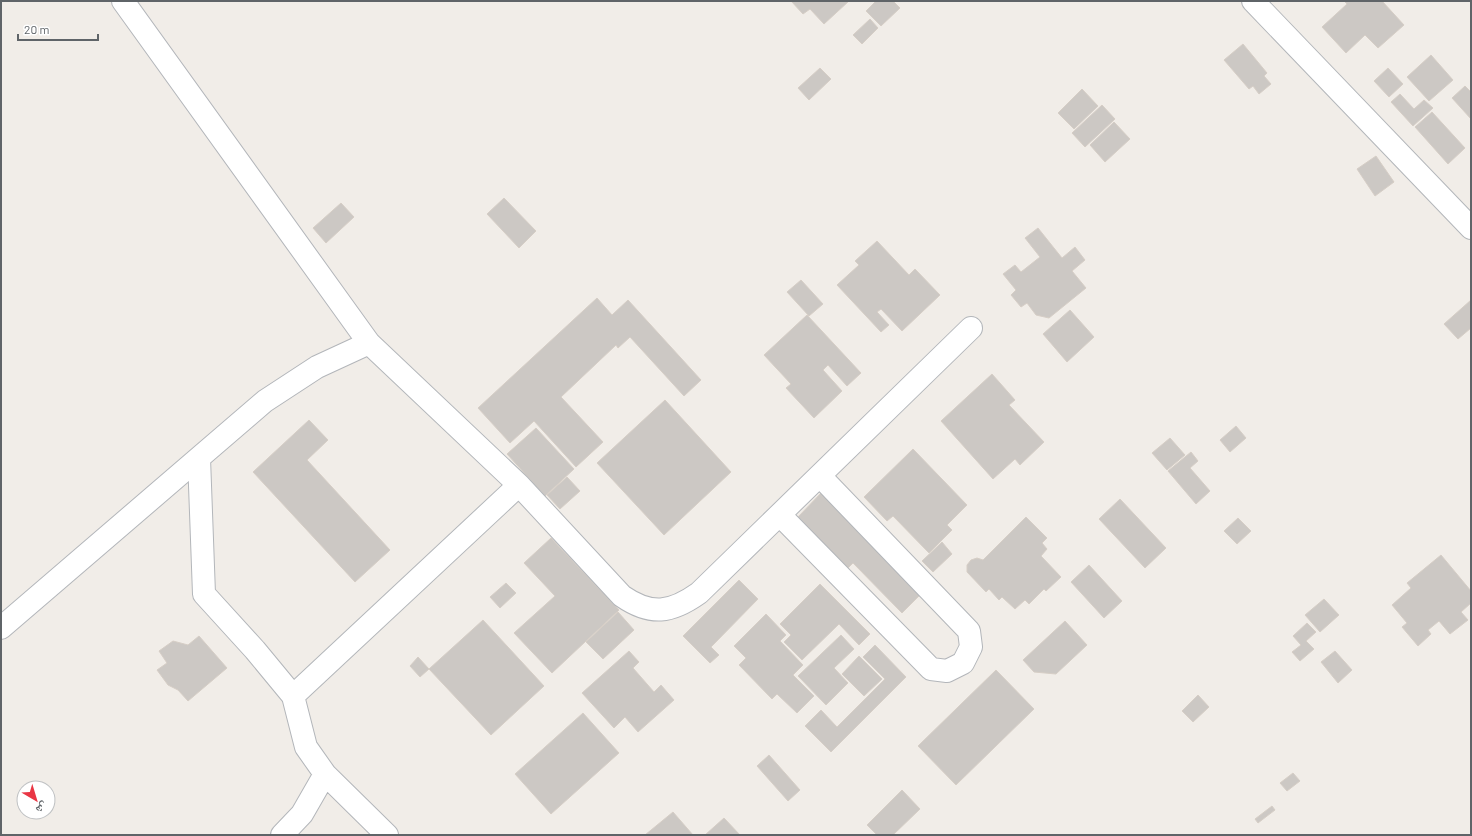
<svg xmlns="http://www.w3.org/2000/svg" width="1472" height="836" viewBox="0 0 1472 836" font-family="Barlow,'Noto Naskh Arabic',sans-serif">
<rect width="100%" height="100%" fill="#f1ede8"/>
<path fill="#ccc8c4" stroke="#d6cec6" d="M 791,1 L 849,1 L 824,24 L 810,9 L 803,14 Z
M 876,1 L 893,1 L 900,8 L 881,26 L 866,11 Z
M 1344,1 L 1382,1 L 1404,25 L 1378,48 L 1365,35 L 1346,53 L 1322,27 L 1347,4 Z
M 870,19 L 878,28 L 862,44 L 853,35 Z
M 1243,44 L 1267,73 L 1264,76 L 1271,84 L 1259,94 L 1253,86 L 1249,89 L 1224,60 Z
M 1431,55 L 1453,80 L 1429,101 L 1407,77 Z
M 820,68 L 831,79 L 809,100 L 798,88 Z
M 1388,68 L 1403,84 L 1389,97 L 1374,81 Z
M 1465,86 L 1471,92 L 1471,119 L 1452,98 Z
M 1082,89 L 1098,106 L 1074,129 L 1058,113 Z
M 1400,94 L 1414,109 L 1424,100 L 1433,108 L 1413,126 L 1391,102 Z
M 1102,105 L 1115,119 L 1085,147 L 1072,133 Z
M 1432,112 L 1465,148 L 1448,164 L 1415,127 Z
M 1114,122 L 1130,139 L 1105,162 L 1090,145 Z
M 1376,156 L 1394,182 L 1375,196 L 1357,169 Z
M 504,198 L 536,231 L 519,248 L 487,214 Z
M 341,203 L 354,217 L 326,243 L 313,228 Z
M 1038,228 L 1062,258 L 1075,247 L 1085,260 L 1072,271 L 1086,288 L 1049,318 L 1036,315 L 1027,303 L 1021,307 L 1011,295 L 1016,290 L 1003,274 L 1015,265 L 1021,272 L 1040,257 L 1025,238 Z
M 877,241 L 909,275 L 915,269 L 940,295 L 902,331 L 881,309 L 877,312 L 889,325 L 881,332 L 837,285 L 859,265 L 855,261 Z
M 801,280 L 823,304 L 809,316 L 787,292 Z
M 597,298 L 612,315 L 628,300 L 701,380 L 684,396 L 630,337 L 618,348 L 616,345 L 561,397 L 603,442 L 576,467 L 534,421 L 510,443 L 478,408 Z
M 1471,300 L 1471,328 L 1458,339 L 1444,324 Z
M 1070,310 L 1094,337 L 1067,362 L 1043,334 Z
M 807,315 L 861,373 L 847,386 L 828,365 L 823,370 L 842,391 L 814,418 L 786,388 L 791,384 L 764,355 Z
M 992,374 L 1015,400 L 1009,405 L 1044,442 L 1020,465 L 1015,459 L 993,479 L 941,421 Z
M 665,400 L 731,472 L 664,535 L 597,463 Z
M 309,420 L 328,440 L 307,460 L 390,550 L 355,582 L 253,472 Z
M 1236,426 L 1246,438 L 1230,452 L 1220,440 Z
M 536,428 L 574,469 L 545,496 L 507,454 Z
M 1170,438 L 1185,455 L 1167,470 L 1152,453 Z
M 913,449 L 967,505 L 947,525 L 952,530 L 929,553 L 893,516 L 887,521 L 864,497 Z
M 1191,452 L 1198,461 L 1190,468 L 1210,491 L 1196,504 L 1168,471 Z
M 567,477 L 580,491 L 560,509 L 547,495 Z
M 822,492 L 922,593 L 902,613 L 853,563 L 847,569 L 797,518 Z
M 1120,499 L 1166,548 L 1145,568 L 1099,519 Z
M 1026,517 L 1047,538 L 1042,543 L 1047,549 L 1041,556 L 1061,577 L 1046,591 L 1044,589 L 1029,604 L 1025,600 L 1015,609 L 1002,597 L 999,600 L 989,589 L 986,592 L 967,572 L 967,565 L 971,560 L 977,558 L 983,560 Z
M 1238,518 L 1251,531 L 1237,544 L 1224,531 Z
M 551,538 L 619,610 L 552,673 L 514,633 L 555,596 L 524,563 Z
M 942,542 L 952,554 L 933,572 L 922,561 Z
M 1441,555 L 1471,591 L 1471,603 L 1461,612 L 1468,620 L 1450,634 L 1439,621 L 1428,630 L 1431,634 L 1418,646 L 1402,627 L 1407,623 L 1392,605 L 1411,588 L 1407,583 Z
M 1089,565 L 1122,601 L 1104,618 L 1071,582 Z
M 739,580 L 758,599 L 711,647 L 719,655 L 710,663 L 683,636 Z
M 506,583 L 516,593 L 500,608 L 490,597 Z
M 820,584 L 870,634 L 859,645 L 839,624 L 802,660 L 784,642 L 791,635 L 780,624 Z
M 1324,599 L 1339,615 L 1320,632 L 1305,615 Z
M 618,612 L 634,630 L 603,659 L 586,642 Z
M 766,614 L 786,635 L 780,641 L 803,665 L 793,675 L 814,696 L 797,713 L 777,694 L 772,699 L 739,665 L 746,658 L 734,646 Z
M 483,620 L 544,686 L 491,735 L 429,669 Z
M 1065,621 L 1087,645 L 1056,674 L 1034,672 L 1023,660 Z
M 1307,623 L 1316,632 L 1306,641 L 1314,649 L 1300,661 L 1292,652 L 1301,645 L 1293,636 Z
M 841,635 L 854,649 L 834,668 L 848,683 L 826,705 L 798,676 Z
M 199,636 L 227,668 L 188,701 L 178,690 L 168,685 L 157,670 L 167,663 L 159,651 L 173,641 L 188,645 Z
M 875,645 L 906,677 L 831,752 L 805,726 L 821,710 L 837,727 L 885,679 L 863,657 Z
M 629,651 L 639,662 L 633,668 L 654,692 L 661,685 L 674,700 L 638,732 L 625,717 L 614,728 L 582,693 Z
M 1335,651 L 1352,670 L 1338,683 L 1321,662 Z
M 859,656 L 882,679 L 864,696 L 842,674 Z
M 418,657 L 429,669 L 420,677 L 410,666 Z
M 996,670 L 1034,709 L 956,785 L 918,746 Z
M 1198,695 L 1209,707 L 1193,722 L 1182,711 Z
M 583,713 L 619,753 L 551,814 L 515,774 Z
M 769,755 L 800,790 L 788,801 L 757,766 Z
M 1293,773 L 1300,781 L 1287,791 L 1280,783 Z
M 902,790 L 920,809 L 893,835 L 877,835 L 867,825 Z
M 1272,806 L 1275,810 L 1258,823 L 1255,819 Z
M 673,812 L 693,835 L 645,835 Z
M 724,818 L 740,835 L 705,835 Z"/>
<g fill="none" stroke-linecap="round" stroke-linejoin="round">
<g stroke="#b3b6ba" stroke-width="24">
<path id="street" d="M 123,1 L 369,343 L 519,485 L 622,596 C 651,616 671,613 699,593 L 971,328
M 1253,1 L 1471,228
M 199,458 L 204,594 L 255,650 L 293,696 L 306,747 L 325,774 L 387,835
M 780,515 L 931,669 L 947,671 L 963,663 L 971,647 L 969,631 L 820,476
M 1,628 L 265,401 L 317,367 L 369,343
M 293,696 L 519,485
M 282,835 L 302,814 L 325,774"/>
</g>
<use href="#street" stroke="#fff" stroke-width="22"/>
</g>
<rect width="1472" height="836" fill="none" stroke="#5f6468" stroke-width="4"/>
<g transform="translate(36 800) rotate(142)"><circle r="19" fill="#ffffff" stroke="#bfc1c3"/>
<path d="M0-3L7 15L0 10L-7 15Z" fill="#e93644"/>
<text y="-6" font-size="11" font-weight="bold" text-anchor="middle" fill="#5f6468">ش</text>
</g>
<path d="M18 34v6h80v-6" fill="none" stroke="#5f6468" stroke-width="2"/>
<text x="24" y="34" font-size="12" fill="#5f6468" stroke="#ffffff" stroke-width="3" paint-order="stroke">20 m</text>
</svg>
